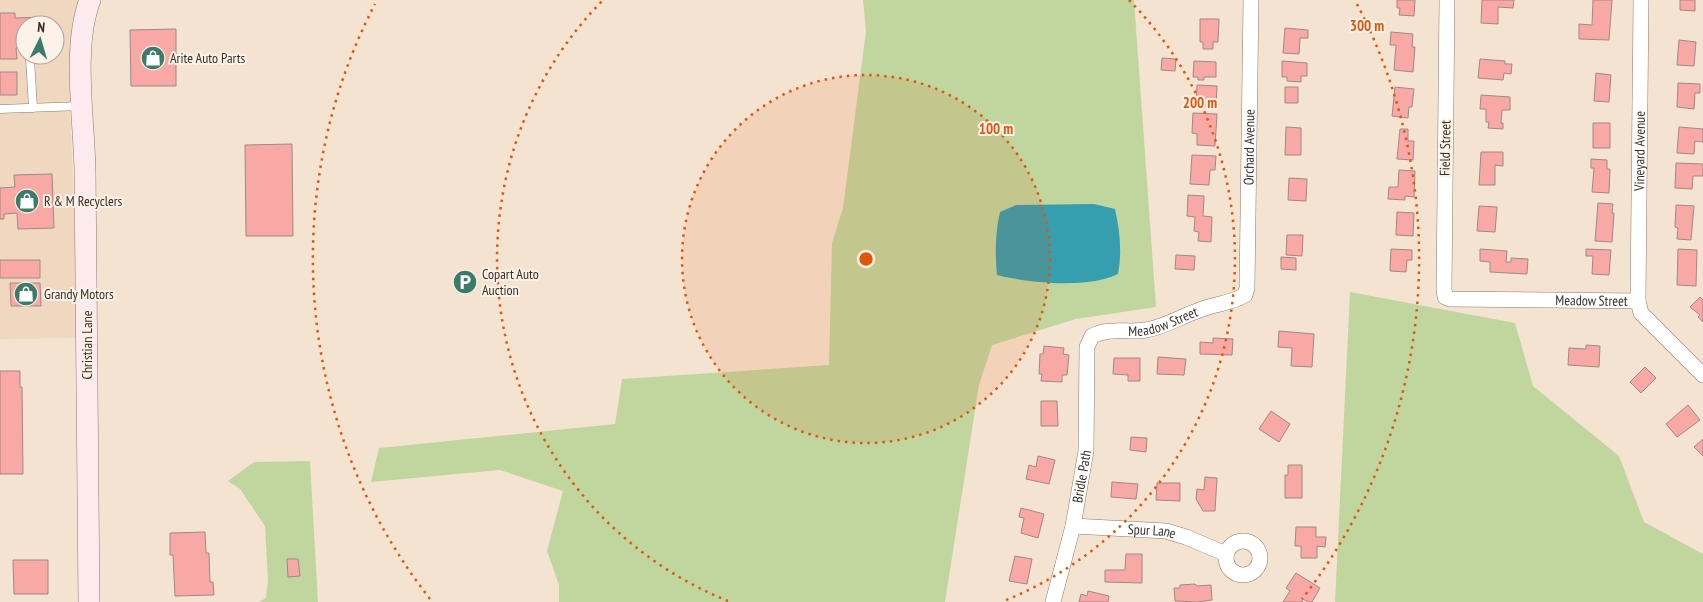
<svg xmlns="http://www.w3.org/2000/svg" width="1703" height="602" viewBox="0 0 1703 602" font-family="'PT Sans Narrow',sans-serif">
<rect width="100%" height="100%" fill="#f5e3d1"/>
<path fill="#efd8bf" fill-rule="evenodd" d="M 0,0 L 80,0 L 70,109 L 79,338 L 0,339 ZM 25,25 L 55,25 L 55,55 L 25,55 Z"/>
<path fill="#c1d69f" d="M 863,0 L 1134,0 L 1156,307 L 1076,319 L 992,345 L 979,385 L 945,602 L 559,602 L 559,585 L 547,551 L 563,491 L 500,470 L 371,482 L 379,448 L 615,424 L 622,379 L 829,365 L 832,243 L 843,208 L 866,31 Z
M 1350,292 L 1515,323 L 1533,386 L 1619,456 L 1644,522 L 1703,554 L 1703,602 L 1335,602 Z
M 310,461 L 318,602 L 259,602 L 266,598 L 268,580 L 265,526 L 240,489 L 228,481 L 254,462 Z"/>
<path fill="#369eaf" d="M 1094,204 L 1115,209 C 1120,231 1122,252 1118,274 C 1088,289 1029,283 997,275 C 995,254 995,233 1000,212 L 1016,205 Z"/>
<path fill="#f8a8a5" stroke="#a18886" d="M 1397,0 L 1415,0 L 1414,16 L 1399,15 L 1400,8 L 1397,8 Z
M 1482,0 L 1514,0 L 1513,8 L 1498,7 L 1498,24 L 1481,23 Z
M 1593,0 L 1612,0 L 1609,40 L 1579,39 L 1579,24 L 1592,25 Z
M 1680,0 L 1695,0 L 1695,11 L 1680,10 Z
M 0,13 L 15,13 L 15,18 L 43,17 L 43,23 L 53,23 L 53,25 L 25,25 L 25,47 L 16,48 L 17,59 L 0,59 Z
M 1200,19 L 1219,19 L 1218,42 L 1213,42 L 1213,49 L 1203,49 L 1203,42 L 1200,42 Z
M 1285,28 L 1308,30 L 1308,38 L 1300,38 L 1299,54 L 1283,53 Z
M 176,29 L 176,86 L 131,86 L 130,30 Z
M 1391,32 L 1413,34 L 1412,47 L 1415,47 L 1413,72 L 1394,70 L 1396,45 L 1390,45 Z
M 1679,40 L 1696,42 L 1694,66 L 1677,65 Z
M 1162,58 L 1176,59 L 1175,71 L 1161,70 Z
M 1480,59 L 1505,61 L 1505,64 L 1512,64 L 1511,74 L 1504,73 L 1503,80 L 1478,78 Z
M 1194,61 L 1216,62 L 1216,77 L 1204,77 L 1204,80 L 1198,80 L 1198,77 L 1193,77 Z
M 1282,61 L 1307,63 L 1307,76 L 1301,76 L 1301,82 L 1287,81 L 1287,77 L 1282,77 Z
M 0,72 L 17,72 L 17,95 L 0,95 Z
M 1596,73 L 1611,75 L 1609,102 L 1594,101 Z
M 1678,83 L 1700,84 L 1700,93 L 1695,93 L 1694,109 L 1677,107 Z
M 1197,85 L 1217,86 L 1216,107 L 1196,106 Z
M 1285,87 L 1298,87 L 1298,103 L 1285,103 Z
M 1395,87 L 1414,89 L 1412,107 L 1409,107 L 1408,118 L 1392,116 Z
M 1481,95 L 1510,97 L 1510,110 L 1502,110 L 1501,123 L 1503,123 L 1503,129 L 1488,128 L 1489,122 L 1486,122 L 1486,109 L 1480,109 Z
M 1193,113 L 1217,114 L 1215,146 L 1197,145 L 1197,134 L 1192,133 Z
M 1593,123 L 1610,123 L 1610,148 L 1593,148 Z
M 1286,127 L 1301,128 L 1301,155 L 1285,155 Z
M 1679,127 L 1703,129 L 1703,142 L 1695,141 L 1694,154 L 1677,153 Z
M 1400,129 L 1408,129 L 1408,141 L 1414,141 L 1413,160 L 1397,159 Z
M 292,144 L 293,236 L 246,236 L 245,145 Z
M 1481,152 L 1503,152 L 1503,166 L 1495,165 L 1495,185 L 1479,185 Z
M 1192,155 L 1216,156 L 1215,170 L 1210,170 L 1209,185 L 1190,184 Z
M 1591,159 L 1607,160 L 1607,169 L 1610,169 L 1609,193 L 1592,192 L 1594,168 L 1591,168 Z
M 1676,163 L 1703,164 L 1703,176 L 1693,176 L 1692,189 L 1675,188 Z
M 1399,170 L 1415,171 L 1414,197 L 1405,196 L 1405,200 L 1388,199 L 1389,187 L 1398,187 Z
M 52,174 L 54,228 L 18,229 L 17,213 L 4,214 L 4,219 L 0,219 L 0,188 L 15,187 L 14,175 Z
M 1289,178 L 1307,179 L 1306,201 L 1288,200 Z
M 1188,195 L 1204,196 L 1203,216 L 1212,217 L 1211,242 L 1198,241 L 1199,232 L 1194,231 L 1195,217 L 1187,216 Z
M 1598,203 L 1613,204 L 1612,213 L 1614,213 L 1612,242 L 1595,241 Z
M 1676,205 L 1694,206 L 1691,240 L 1677,239 L 1678,228 L 1675,227 Z
M 1479,206 L 1497,207 L 1495,232 L 1477,231 Z
M 1397,212 L 1414,213 L 1413,236 L 1396,235 Z
M 1287,235 L 1303,235 L 1302,256 L 1286,255 Z
M 1391,249 L 1412,250 L 1412,260 L 1407,260 L 1406,272 L 1390,271 Z
M 1480,249 L 1507,251 L 1506,262 L 1511,262 L 1511,258 L 1528,259 L 1527,274 L 1490,272 L 1490,262 L 1480,261 Z
M 1586,249 L 1611,250 L 1609,275 L 1592,274 L 1593,256 L 1586,256 Z
M 1678,249 L 1697,250 L 1696,286 L 1677,285 Z
M 1176,255 L 1195,256 L 1194,270 L 1175,269 Z
M 1281,257 L 1296,258 L 1296,270 L 1281,269 Z
M 0,260 L 40,260 L 40,278 L 0,278 Z
M 10,283 L 40,283 L 41,306 L 11,306 Z
M 1700,297 L 1703,300 L 1703,322 L 1698,317 L 1700,315 L 1690,307 Z
M 1279,331 L 1314,334 L 1312,367 L 1291,366 L 1292,348 L 1278,347 Z
M 1213,338 L 1233,339 L 1232,355 L 1200,354 L 1200,342 L 1213,343 Z
M 1586,345 L 1600,346 L 1599,367 L 1568,365 L 1569,348 L 1586,349 Z
M 1044,346 L 1064,348 L 1063,354 L 1069,355 L 1067,375 L 1062,375 L 1062,382 L 1041,381 L 1042,374 L 1039,374 L 1040,354 L 1043,354 Z
M 1158,357 L 1186,359 L 1184,375 L 1157,374 Z
M 1114,358 L 1140,358 L 1140,381 L 1128,381 L 1128,375 L 1113,374 Z
M 1645,367 L 1656,378 L 1641,393 L 1630,382 Z
M 0,371 L 20,371 L 20,387 L 22,387 L 23,474 L 0,474 Z
M 1041,401 L 1057,401 L 1058,426 L 1041,426 Z
M 1688,405 L 1700,420 L 1677,437 L 1666,424 Z
M 1271,411 L 1290,424 L 1279,442 L 1259,429 Z
M 1131,437 L 1147,438 L 1146,452 L 1130,450 Z
M 1703,439 L 1703,456 L 1694,447 Z
M 1038,456 L 1055,460 L 1049,484 L 1026,479 L 1029,465 L 1036,467 Z
M 1288,465 L 1302,465 L 1302,498 L 1285,498 L 1285,475 L 1288,475 Z
M 1205,477 L 1217,478 L 1215,511 L 1203,511 L 1196,499 L 1197,489 L 1204,490 Z
M 1112,482 L 1138,484 L 1136,499 L 1111,497 Z
M 1157,483 L 1180,483 L 1180,501 L 1156,500 Z
M 1021,508 L 1044,514 L 1038,538 L 1021,533 L 1024,518 L 1019,517 Z
M 1296,527 L 1316,527 L 1316,537 L 1326,537 L 1325,547 L 1317,546 L 1317,558 L 1301,558 L 1301,546 L 1295,546 Z
M 205,532 L 206,553 L 209,553 L 210,582 L 213,582 L 214,595 L 175,596 L 173,555 L 170,555 L 170,533 Z
M 1126,554 L 1142,554 L 1142,583 L 1105,582 L 1105,570 L 1125,570 Z
M 1015,556 L 1032,559 L 1027,584 L 1009,581 Z
M 287,559 L 298,559 L 300,576 L 288,577 Z
M 13,560 L 48,560 L 48,594 L 14,594 Z
M 1296,573 L 1320,588 L 1312,602 L 1308,602 L 1303,599 L 1302,602 L 1283,602 L 1290,591 L 1286,588 Z
M 1195,584 L 1197,586 L 1211,585 L 1212,600 L 1197,602 L 1175,601 L 1174,588 L 1180,588 L 1180,585 Z
M 1088,591 L 1109,596 L 1108,602 L 1079,602 L 1081,594 L 1087,596 Z"/>
<g fill="none" stroke-linecap="round" stroke-linejoin="round">
<g stroke="#8a7b6a" stroke-width="9">
<path id="service" d="M 30,59 L 33,108
M 0,109 L 80,106"/>
</g>
<g stroke="#8a7b6a" stroke-width="16">
<g id="minor">
<path id="s1" d="M 1447,0 L 1444,289 L 1445,297 L 1450,299 L 1638,301 L 1641,313 L 1703,375"/>
<path id="s2" d="M 1638,301 L 1641,0"/>
<path id="s3" d="M 1073,526 L 1166,531 L 1186,537 L 1226,554"/>
<circle cx="1243" cy="558" r="17"/>
<path id="s4" d="M 1053,602 L 1073,526 L 1086,451 L 1087,347 L 1092,336 C 1109,327 1128,333 1146,330 C 1164,327 1180,317 1197,311 C 1212,304 1230,304 1245,295 L 1247,288 L 1251,0"/>
</g>
</g>
<g stroke="#8a7b6a" stroke-width="22">
<path id="secondary" d="M 89,602 C 87,458 87,314 85,170 C 84,119 72,47 90,0"/>
</g>
<use href="#service" stroke="#fff" stroke-width="8"/>
<use href="#minor" stroke="#fff" stroke-width="15"/>
<use href="#secondary" stroke="#fdeaee" stroke-width="21"/>
</g>
<circle cx="866" cy="259" r="184" fill="#df570d" fill-opacity=".12"/>
<g fill="none" stroke="#df570d" stroke-width="2.5" stroke-dasharray="2.5 5">
<circle cx="866" cy="259" r="184"/>
<path d="M728 601A369 369 0 0 1 603 0M1129 0A369 369 0 0 1 1004 601"/>
<path d="M430 599A553 553 0 0 1 375 4M1357 4A553 553 0 0 1 1302 599"/>
</g>
<defs>
<g id="shop-disc" transform="scale(1.25)"><circle r="9.5" fill="#3b7b6a" stroke="#fcf2e7"/><path d="M-5-2.5h2.3a2.7 3.5 0 0 1 5.4 0H5L5.5 6h-11ZM-1.5-2.5h3a1.5 2.3 0 0 0-3 0Z" fill="#fff"/></g>
<g id="parking-disc" transform="scale(1.25)"><circle r="9.5" fill="#3b7b6a" stroke="#fcf2e7"/><path d="M-3.5-5.5H1a3.5 3.5 0 0 1 0 7H-1V5.5H-3.5ZM-1-3.4V-.6H.8a1.4 1.4 0 0 0 0-2.8Z" fill="#fff"/></g>
</defs>
<g fill-rule="evenodd">
<use href="#shop-disc" x="153" y="58"/>
<use href="#shop-disc" x="27" y="201"/>
<use href="#parking-disc" x="465" y="282"/>
<use href="#shop-disc" x="26" y="294"/>
</g>
<g text-anchor="middle" stroke-width="4" stroke-linejoin="round" paint-order="stroke">
<g font-size="14" fill="#373029" stroke="#fcf2e7" text-anchor="start">
<text x="170" y="63">Arite Auto Parts</text>
<text x="44" y="206">R &amp; M Recyclers</text>
<text x="482" y="279">Copart Auto<tspan x="482" dy="16">Auction</tspan></text>
<text x="44" y="299">Grandy Motors</text>
</g>
<g font-size="14" fill="#373029" stroke="#fcf2e7">
<text dy="5" stroke="none"><textPath href="#s4" startOffset="579">Orchard Avenue</textPath></text>
<text transform="translate(1445 148) rotate(-89)" y="5">Field Street</text>
<text dy="5" stroke="none"><textPath href="#s2" startOffset="150">Vineyard Avenue</textPath></text>
<text dy="5" stroke="none"><textPath href="#s1" startOffset="444">Meadow Street</textPath></text>
<text dy="5" stroke="none"><textPath href="#s4" startOffset="344">Meadow Street</textPath></text>
<text transform="translate(87 345) rotate(-90)" y="5">Christian Lane</text>
<text dy="5" stroke="none"><textPath href="#s4" startOffset="129">Bridle Path</textPath></text>
<text dy="5" stroke="none"><textPath href="#s3" startOffset="79">Spur Lane</textPath></text>
</g>
</g>
<circle cx="866" cy="259" r="8" fill="#df570d" stroke="#fcf2e7" stroke-width="2.5"/>
<g font-size="15" text-anchor="middle" font-weight="bold" fill="#df570d" stroke="#fcf2e7" stroke-width="4" stroke-linejoin="round" paint-order="stroke">
<text x="1367" y="31">300 m</text>
<text x="1200" y="108">200 m</text>
<text x="996" y="134">100 m</text>
</g>
<g transform="translate(40 40) rotate(5)"><circle r="24" fill="#fcf2e7" stroke="#ada49b"/>
<path d="M0-4L9 19L0 12L-9 19Z" fill="#3b7b6a"/>
<text y="-8" font-size="14" font-weight="bold" text-anchor="middle" fill="#373029">N</text>
</g>
</svg>
